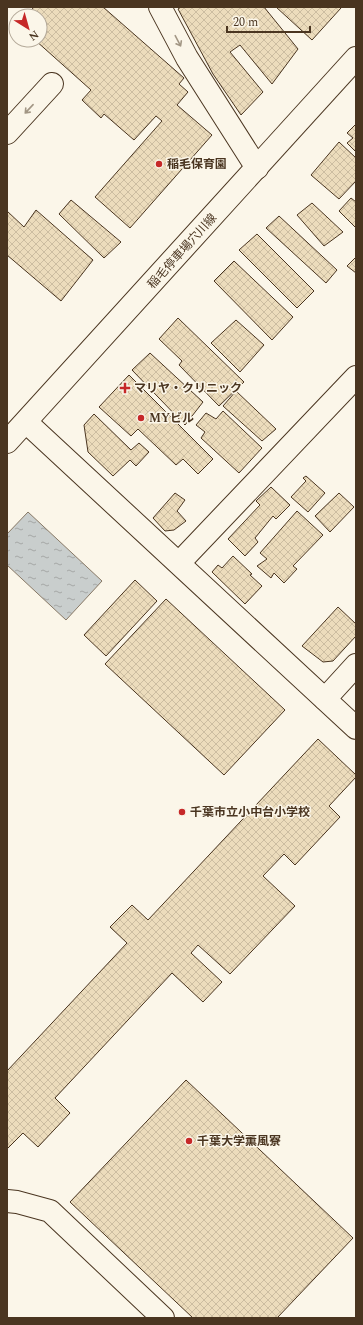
<svg xmlns="http://www.w3.org/2000/svg" width="363" height="1325" viewBox="0 0 363 1325" font-family="Spectral,'Noto Sans JP',serif">
<defs>
<pattern id="water-ripples" width="26" height="14" patternUnits="userSpaceOnUse"><rect width="26" height="14" fill="#c9cecd"/><path d="M2 4q2-2 4 0t4 0M15 11q2-2 4 0t4 0" fill="none" stroke="#a5a8a6"/></pattern>
<pattern id="building-cross-hatch" width="8" height="8" patternUnits="userSpaceOnUse"><rect width="8" height="8" fill="#ecdcbc"/><path d="M0 0l8 8M0 8l8-8" fill="none" stroke="#ccbda1"/></pattern>
</defs>
<rect width="100%" height="100%" fill="#fbf6e9"/>
<path fill="url(#water-ripples)" stroke="#887966" d="M 28,512 L 102,581 L 66,620 L 7,565 L 7,534 Z"/>
<path fill="url(#building-cross-hatch)" stroke="#4a3520" d="M 34,7 L 103,7 L 184,78 L 179,84 L 188,92 L 177,105 L 212,135 L 130,228 L 95,197 L 162,121 L 156,116 L 134,140 L 104,114 L 101,118 L 82,100 L 91,90 L 35,40 L 40,40 L 40,16 L 26,16 Z
M 181,7 L 264,7 L 298,49 L 272,84 L 240,45 L 230,52 L 263,92 L 241,115 L 213,74 L 178,9 Z
M 276,7 L 340,7 L 341,8 L 312,40 Z
M 356,124 L 356,152 L 347,143 L 353,138 L 347,133 Z
M 339,142 L 356,158 L 356,181 L 339,199 L 311,175 Z
M 351,198 L 356,202 L 356,228 L 339,211 Z
M 71,200 L 121,242 L 104,258 L 59,214 Z
M 312,203 L 343,232 L 324,246 L 297,215 Z
M 36,210 L 93,260 L 61,301 L 7,255 L 7,211 L 24,227 Z
M 279,216 L 337,270 L 326,283 L 266,228 Z
M 257,234 L 314,291 L 297,308 L 239,250 Z
M 356,257 L 356,273 L 347,266 Z
M 234,261 L 293,317 L 272,340 L 214,281 Z
M 178,318 L 244,382 L 219,406 L 179,365 L 182,361 L 159,339 Z
M 236,320 L 264,345 L 240,372 L 211,343 Z
M 150,353 L 203,402 L 185,425 L 132,370 Z
M 129,375 L 213,459 L 198,474 L 183,459 L 176,465 L 138,429 L 131,436 L 99,407 Z
M 236,391 L 276,429 L 262,441 L 223,406 Z
M 223,411 L 262,448 L 239,473 L 201,438 L 205,432 L 196,425 L 206,413 L 216,419 Z
M 94,414 L 131,450 L 139,443 L 149,452 L 136,466 L 130,460 L 113,476 L 88,452 L 84,425 Z
M 306,476 L 325,493 L 308,512 L 291,497 L 306,481 L 303,478 Z
M 271,487 L 290,505 L 276,519 L 273,516 L 255,538 L 258,542 L 245,556 L 228,539 L 260,505 L 256,501 Z
M 175,493 L 185,500 L 177,511 L 186,521 L 174,530 L 165,531 L 153,518 Z
M 339,493 L 354,507 L 330,532 L 315,516 Z
M 297,511 L 323,535 L 293,566 L 297,569 L 284,583 L 274,573 L 271,578 L 257,566 L 267,559 L 260,553 Z
M 233,556 L 252,574 L 250,575 L 262,586 L 245,604 L 212,572 L 218,565 L 222,568 Z
M 135,580 L 157,601 L 106,656 L 84,635 Z
M 166,599 L 285,710 L 224,775 L 105,664 Z
M 338,607 L 356,624 L 356,636 L 333,661 L 323,662 L 302,646 Z
M 318,739 L 356,775 L 356,777 L 329,806 L 340,817 L 295,865 L 284,854 L 263,876 L 295,906 L 230,974 L 198,945 L 191,953 L 222,982 L 203,1002 L 172,973 L 55,1098 L 70,1113 L 38,1147 L 23,1133 L 7,1149 L 7,1071 L 127,943 L 110,927 L 132,905 L 148,920 Z
M 186,1080 L 353,1238 L 277,1318 L 193,1318 L 70,1202 Z"/>
<g fill="none" stroke-linecap="round" stroke-linejoin="round">
<g stroke="#4a3520" stroke-width="24">
<path id="minor" d="M 160,7 L 187,58 L 257,168
M 7,133 L 52,84
M 179,563 L 356,377
M 325,699 L 356,665
M 7,1201 L 17,1202 L 50,1211 L 163,1318"/>
</g>
<g stroke="#4a3520" stroke-width="24">
<path id="tertiary" d="M 26,422 L 356,728"/>
</g>
<g stroke="#4a3520" stroke-width="24">
<path id="secondary" d="M 7,442 L 356,58"/>
</g>
<use href="#minor" stroke="#fbf6e9" stroke-width="22"/>
<use href="#tertiary" stroke="#fbf6e9" stroke-width="22"/>
<use href="#secondary" stroke="#fbf6e9" stroke-width="22"/>
</g>
<defs><path id="oneway-shaft" d="M-6 0H5M1.5-3L5.5 0L1.5 3" fill="none" stroke-width="1.6" stroke-linecap="round" stroke-linejoin="round"/></defs>
<g stroke="#a29684">
<use href="#oneway-shaft" transform="translate(178 41) rotate(62)"/>
<use href="#oneway-shaft" transform="translate(29 109) rotate(133)"/>
</g>
<g fill="#c62828" stroke="#fbf6e9" stroke-width="1.5">
<circle cx="159" cy="164" r="4"/>
<path d="M123 382h4v4h4v4h-4v4h-4v-4h-4v-4h4z"/>
<circle cx="141" cy="418" r="4"/>
<circle cx="182" cy="812" r="4"/>
<circle cx="189" cy="1141" r="4"/>
</g>
<g text-anchor="middle" stroke-width="3" stroke-linejoin="round" paint-order="stroke">
<g font-size="12" font-weight="bold" fill="#4a3520" stroke="#fbf6e9" text-anchor="start">
<text x="167" y="168">稲毛保育園</text>
<text x="134" y="392">マリヤ・クリニック</text>
<text x="149" y="422">MYビル</text>
<text x="190" y="816">千葉市立小中台小学校</text>
<text x="197" y="1145">千葉大学薫風寮</text>
</g>
<g font-size="12" fill="#4a3520" stroke="#fbf6e9">
<text transform="translate(182 251) rotate(-48)" y="4">稲毛停車場穴川線</text>
</g>
</g>
<rect width="363" height="1325" fill="none" stroke="#4a3520" stroke-width="16"/>
<g transform="translate(28 28) rotate(143)"><circle r="19" fill="#fbf6e9" stroke="#b4a999"/>
<path d="M0-3L7 15L0 10L-7 15Z" fill="#c62828"/>
<text y="-6" font-size="11" font-weight="bold" text-anchor="middle" fill="#4a3520">N</text>
</g>
<path d="M227 26v6h83v-6" fill="none" stroke="#4a3520" stroke-width="2"/>
<text x="233" y="26" font-size="12" fill="#4a3520" stroke="#fbf6e9" stroke-width="3" paint-order="stroke">20 m</text>
</svg>
